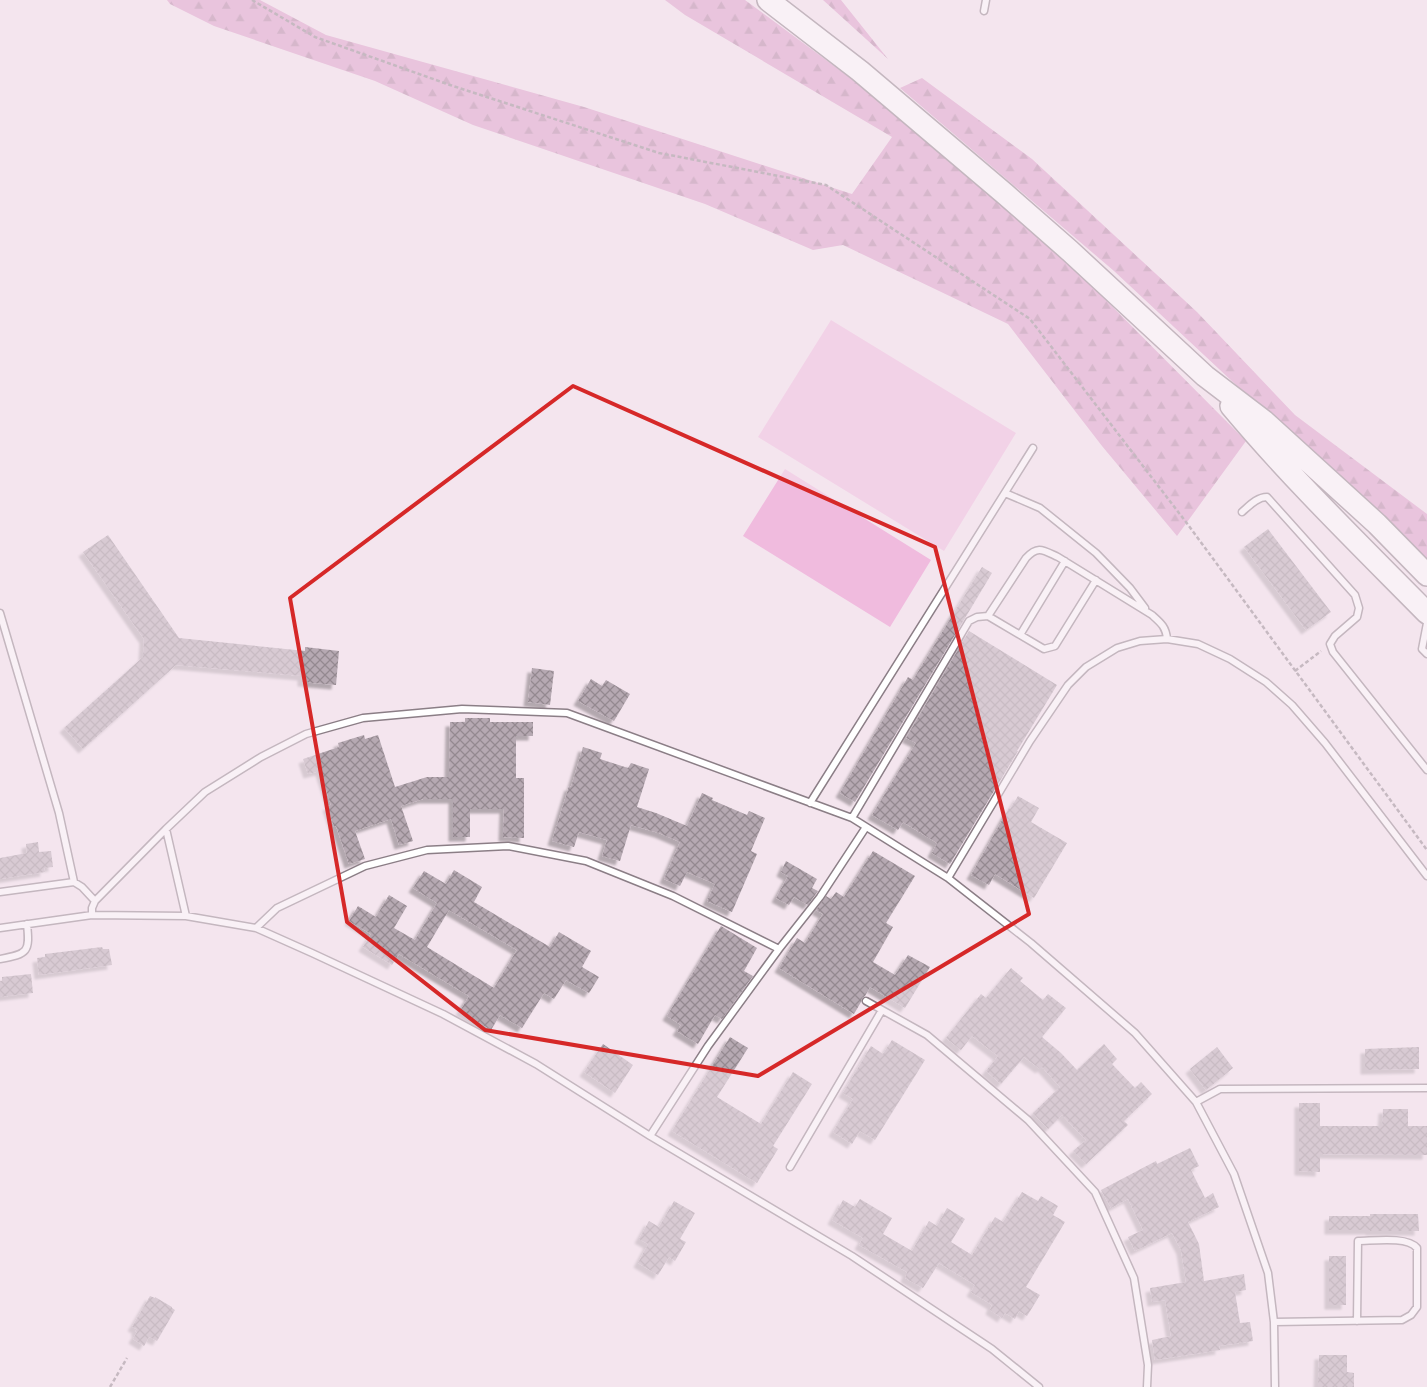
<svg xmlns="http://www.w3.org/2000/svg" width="1427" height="1387" viewBox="0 0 1427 1387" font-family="'Source Sans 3',sans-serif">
<defs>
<pattern id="forest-firs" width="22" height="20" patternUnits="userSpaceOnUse" patternTransform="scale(1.25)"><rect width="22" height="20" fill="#db9cc7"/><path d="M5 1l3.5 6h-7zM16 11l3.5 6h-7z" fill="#b17ea1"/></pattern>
<pattern id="building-cross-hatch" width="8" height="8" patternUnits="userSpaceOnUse" patternTransform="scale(1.25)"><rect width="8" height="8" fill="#b6a9b2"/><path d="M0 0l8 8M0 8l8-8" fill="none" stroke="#948990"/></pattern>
<filter id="shadow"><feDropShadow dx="-4.5" dy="4.5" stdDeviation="1" flood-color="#0004"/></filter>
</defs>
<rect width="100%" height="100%" fill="#f4e5ee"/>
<path fill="url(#forest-firs)" d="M 167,0 L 260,0 L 326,35 L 584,107 L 852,194 L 892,137 L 685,15 L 665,0 L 745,0 L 899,114 L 1045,239 L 1246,441 L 1177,536 L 1102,446 L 1008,324 L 843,245 L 813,250 L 705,204 L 473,125 L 375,81 L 214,26 L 170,4 Z
M 823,0 L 841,0 L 888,59 Z
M 922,78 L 1032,159 L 1197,312 L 1295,415 L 1427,514 L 1427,563 L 1114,271 L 900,88 Z"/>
<path fill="#f0bbde" d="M 831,320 L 1016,433 L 944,551 L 758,437 Z
M 785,469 L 931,560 L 890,627 L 743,536 Z"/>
<path fill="url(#building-cross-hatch)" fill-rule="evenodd" filter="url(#shadow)" d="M 1268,529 L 1331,612 L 1306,630 L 1244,547 Z
M 108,535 L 179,638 L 305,651 L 305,647 L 339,651 L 336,685 L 302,682 L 302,676 L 176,665 L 83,749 L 64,728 L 143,657 L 144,639 L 83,552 Z
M 982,567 L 992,573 L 855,802 L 840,793 L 908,677 L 913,680 Z
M 969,631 L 1057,685 L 1017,751 L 1018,751 L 950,864 L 932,853 L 937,843 L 903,822 L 898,830 L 872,815 L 916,743 L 906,738 Z
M 532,668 L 554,671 L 550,705 L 528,702 Z
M 591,679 L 602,686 L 606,680 L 630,694 L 614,721 L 578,701 Z
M 465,718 L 490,718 L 490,722 L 533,722 L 533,736 L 516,736 L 516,778 L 524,778 L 524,838 L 503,837 L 504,809 L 470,809 L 470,837 L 453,837 L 453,799 L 423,799 L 401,806 L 413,841 L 399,845 L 391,819 L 355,831 L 365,859 L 349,864 L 336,826 L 334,827 L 327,806 L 331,805 L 320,771 L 308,774 L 303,759 L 339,747 L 338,743 L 364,735 L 365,739 L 378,735 L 395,787 L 427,777 L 449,777 L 450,722 L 465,722 Z
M 583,747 L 602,753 L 600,759 L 628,768 L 631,763 L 649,769 L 637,807 L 656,813 L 687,826 L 702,793 L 713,798 L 712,800 L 747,815 L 749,811 L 765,818 L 751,851 L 757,854 L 732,912 L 707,901 L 715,884 L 687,872 L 680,886 L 664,879 L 680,842 L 659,833 L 631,825 L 620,861 L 602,856 L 607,840 L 579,832 L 574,847 L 552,841 L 569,786 L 571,787 Z
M 1018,796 L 1039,808 L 1031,822 L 1067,843 L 1034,898 L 995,874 L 989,885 L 971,875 L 1009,808 L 1010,809 Z
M 38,842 L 39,852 L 51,851 L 53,867 L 44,868 L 45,872 L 0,879 L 0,858 L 27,853 L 26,844 Z
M 873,851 L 915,876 L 886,923 L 893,927 L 873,962 L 895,975 L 908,955 L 930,967 L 905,1008 L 870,987 L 865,996 L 862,998 L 861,1002 L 854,1014 L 779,968 L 797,938 L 805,943 L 823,914 L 816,910 L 826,896 L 831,899 L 836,892 L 844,897 Z
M 786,861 L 817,879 L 812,888 L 818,891 L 808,905 L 794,897 L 789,905 L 776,898 L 788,876 L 781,872 Z
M 454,870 L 482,887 L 474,902 L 550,947 L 559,932 L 591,951 L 582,967 L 599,977 L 589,993 L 566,980 L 554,999 L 544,993 L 522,1028 L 500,1015 L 491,1030 L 460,1011 L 469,996 L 399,954 L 392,965 L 363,947 L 371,934 L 349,921 L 358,906 L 376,917 L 389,895 L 407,906 L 394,928 L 415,940 L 437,903 L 413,888 L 424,871 L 446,884 ZM 449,910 L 517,950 L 494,988 L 427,947 Z
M 721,926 L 757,948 L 744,971 L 753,976 L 722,1019 L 715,1015 L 698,1044 L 677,1031 L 681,1025 L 667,1016 Z
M 102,947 L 103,949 L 109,949 L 112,965 L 39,975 L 37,958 L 45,957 L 45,954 Z
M 1011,968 L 1023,978 L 1020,981 L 1043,1000 L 1048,994 L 1066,1008 L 1042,1037 L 1061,1053 L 1077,1070 L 1104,1044 L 1117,1059 L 1112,1064 L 1135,1088 L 1141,1082 L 1152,1094 L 1124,1121 L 1128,1125 L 1086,1164 L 1073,1151 L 1086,1140 L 1062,1115 L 1048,1129 L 1033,1113 L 1060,1087 L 1042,1067 L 1040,1069 L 1024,1057 L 1001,1084 L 986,1071 L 998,1056 L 972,1036 L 961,1050 L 946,1038 L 981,994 L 986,998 Z
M 31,974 L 33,993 L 0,997 L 0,981 L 2,981 L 2,977 Z
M 730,1037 L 748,1048 L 717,1097 L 761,1124 L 793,1072 L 812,1084 L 773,1146 L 778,1149 L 757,1183 L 672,1131 Z
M 892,1040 L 925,1060 L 875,1140 L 860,1131 L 852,1144 L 833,1132 L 853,1099 L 843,1093 L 871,1046 L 883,1054 Z
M 603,1044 L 633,1065 L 615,1093 L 584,1072 Z
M 1217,1047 L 1233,1068 L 1206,1090 L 1190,1069 Z
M 1419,1047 L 1419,1069 L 1365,1070 L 1365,1049 Z
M 1299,1103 L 1320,1103 L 1320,1126 L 1382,1126 L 1383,1109 L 1408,1109 L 1408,1126 L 1427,1126 L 1427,1155 L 1320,1154 L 1320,1172 L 1299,1171 Z
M 1190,1148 L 1199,1166 L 1191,1170 L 1205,1198 L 1213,1193 L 1219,1207 L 1188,1222 L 1199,1244 L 1204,1281 L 1244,1274 L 1246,1290 L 1235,1292 L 1240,1323 L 1250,1322 L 1253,1341 L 1219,1346 L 1220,1350 L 1155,1360 L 1152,1340 L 1171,1336 L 1165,1300 L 1152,1302 L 1150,1288 L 1186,1282 L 1181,1250 L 1172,1233 L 1135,1251 L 1128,1237 L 1143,1230 L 1128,1199 L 1111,1208 L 1101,1190 L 1156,1161 L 1157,1164 Z
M 1022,1192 L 1038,1201 L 1041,1196 L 1058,1206 L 1053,1215 L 1065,1222 L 1026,1287 L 1040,1295 L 1027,1316 L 1019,1311 L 1015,1319 L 1005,1313 L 1002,1318 L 990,1310 L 992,1305 L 971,1292 L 975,1285 L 939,1263 L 923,1288 L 905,1278 L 907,1272 L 859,1245 L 863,1238 L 832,1220 L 843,1200 L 855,1207 L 860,1199 L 892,1218 L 883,1234 L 912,1251 L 929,1221 L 937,1226 L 947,1208 L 965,1219 L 951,1242 L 972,1255 L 995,1217 L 1003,1222 Z
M 674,1201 L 695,1213 L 680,1239 L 686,1242 L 675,1261 L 669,1257 L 658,1275 L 638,1263 L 648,1244 L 639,1239 L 649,1221 L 659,1227 Z
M 1370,1214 L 1418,1214 L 1419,1231 L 1370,1231 L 1370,1230 L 1329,1230 L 1329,1216 L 1370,1216 Z
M 1329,1256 L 1346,1256 L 1346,1305 L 1329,1305 Z
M 150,1296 L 155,1298 L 155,1297 L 172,1307 L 172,1308 L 175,1310 L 157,1341 L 149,1337 L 144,1346 L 133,1339 L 137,1332 L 135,1331 L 137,1329 L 132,1327 Z
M 1319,1355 L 1347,1355 L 1347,1372 L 1354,1373 L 1354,1387 L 1318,1387 Z"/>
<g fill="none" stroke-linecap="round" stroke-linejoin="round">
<g stroke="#8b7e86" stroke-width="9">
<path id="service" d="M 984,11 L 986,0
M 1005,493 L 1040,508 L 1096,553 L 1130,588 L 1145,608
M 1242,512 C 1249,506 1257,497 1267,497 L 1355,595 L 1359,608 L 1357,617 L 1335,636 L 1330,644 L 1333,652 L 1427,770
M 0,613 L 59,813 L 74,882
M 988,616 L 1044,649 L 1055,646 L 1096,580
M 1427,623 L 1422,649 L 1427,654
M 1020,635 L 1065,561
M 810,803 L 1033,448
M 852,818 L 969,621 L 977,617 L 988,616 L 1026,558 C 1038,545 1043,550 1058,557 L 1152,615 C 1161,623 1166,627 1167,639
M 166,829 L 186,916
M 948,878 L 1030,741 L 1068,685 L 1086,667 L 1117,648 L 1140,641 L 1167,639 L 1198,644 L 1230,659 L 1266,682 L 1292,705 L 1325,743 L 1427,876
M 0,892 L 74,882 L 82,887 L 95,901
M 92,915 L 92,908 L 95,901 L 166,829 L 205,792 L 261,757 L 306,734 L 363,718 L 462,709 L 567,713 L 852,818 L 948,878 L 1031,943 L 1135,1033 L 1196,1102 L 1234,1174 L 1268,1273 L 1274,1322 L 1275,1387
M 0,928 L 92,915 L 186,916 L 256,928 L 312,953 L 443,1014 L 536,1064 L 650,1136 L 852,1256 L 992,1349 L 1039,1387
M 256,928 L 277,908 L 365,866 L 427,850 L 508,846 L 586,861 L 673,896 L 779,949
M 0,959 C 28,954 30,952 27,924
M 866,1001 L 927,1035 L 1028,1120 L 1095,1192 L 1134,1278 L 1148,1365 L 1147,1387
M 1196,1102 L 1220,1089 L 1427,1088
M 650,1136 L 708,1046 L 779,949 L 820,897 L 866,827
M 790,1167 L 882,1010
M 1274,1322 L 1402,1320 L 1411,1315 L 1417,1307 L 1417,1248 C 1407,1236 1373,1241 1358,1241 L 1357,1321"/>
</g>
<g stroke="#8b7e86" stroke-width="24">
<path id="trunk" d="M 768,0 L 860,71 L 1005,194 L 1070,251 L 1205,376 L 1264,421 L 1377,524 L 1427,575
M 1231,406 C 1292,479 1360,545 1427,613"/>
</g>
<path stroke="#8e848a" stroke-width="2.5" stroke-dasharray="4 2.5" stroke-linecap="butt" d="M 252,0 L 315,37 L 450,85 L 659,153 L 826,185 L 1030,319 L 1189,526 L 1427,850
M 1295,671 L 1321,651
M 110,1387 L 127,1358"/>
<use href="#service" stroke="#fff" stroke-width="6"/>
<use href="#trunk" stroke="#fff" stroke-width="21"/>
</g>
<path d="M0 0H1427V1387H0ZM 573,386 L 935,547 L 1029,914 L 758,1076 L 485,1030 L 347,922 L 290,598 Z" fill="#f4e5ee" fill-opacity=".55" fill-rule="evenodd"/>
<path fill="none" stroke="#d62828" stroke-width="4" stroke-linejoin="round" d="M 573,386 L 935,547 L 1029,914 L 758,1076 L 485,1030 L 347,922 L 290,598 Z"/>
</svg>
